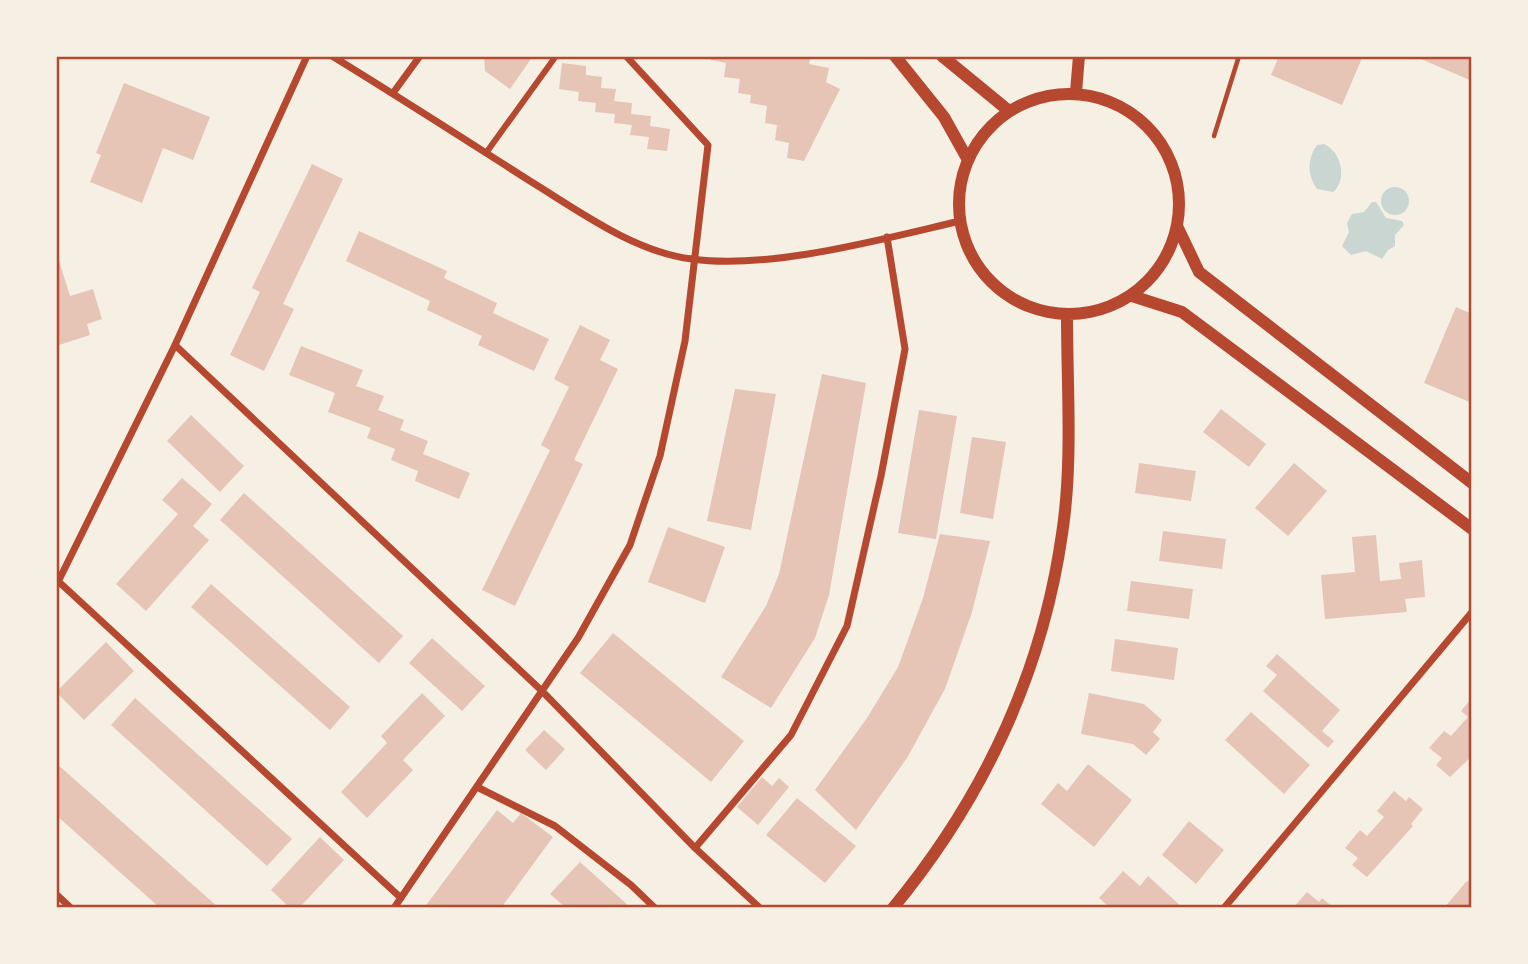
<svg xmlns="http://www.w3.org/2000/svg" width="1528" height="964" viewBox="0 0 1528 964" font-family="Manrope,sans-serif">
<rect width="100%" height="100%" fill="#f6efe4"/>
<path fill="#c9d6d2" d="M 1324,144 C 1341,151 1348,179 1333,192 L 1317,189 C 1307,175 1307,159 1317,145 Z
M1381 201a14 14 0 1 1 28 0a14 14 0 1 1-28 0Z
M 1372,202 L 1376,202 L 1386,218 L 1402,221 L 1404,225 L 1395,235 L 1395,246 L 1388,250 L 1382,259 L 1366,251 L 1351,255 L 1342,246 L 1349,232 L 1347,223 L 1352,214 L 1364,212 Z"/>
<path fill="#e6c5b7" d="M 484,56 L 533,56 L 510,89 L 485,71 Z
M 711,56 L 811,56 L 809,64 L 829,68 L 826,82 L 840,89 L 804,161 L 787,158 L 789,143 L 775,140 L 777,125 L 765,123 L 767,106 L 750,103 L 751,95 L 738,93 L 740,79 L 724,77 L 726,63 L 711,60 Z
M 1279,56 L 1356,56 L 1362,58 L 1342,105 L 1271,75 Z
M 1414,56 L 1472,56 L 1472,81 Z
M 562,63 L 586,66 L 586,75 L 602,77 L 601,88 L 616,89 L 614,101 L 632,103 L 631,114 L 651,116 L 650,126 L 670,129 L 667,151 L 647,149 L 649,137 L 630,135 L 632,125 L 614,123 L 615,114 L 595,112 L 596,103 L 578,101 L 579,92 L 559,89 Z
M 124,83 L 210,117 L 193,160 L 163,148 L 142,203 L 90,182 L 101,155 L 96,153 Z
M 312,164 L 343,179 L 283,304 L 294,309 L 264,371 L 230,355 L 260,292 L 252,288 Z
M 359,231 L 447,271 L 444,278 L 497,303 L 493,313 L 549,339 L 534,371 L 478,345 L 482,336 L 427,310 L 430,301 L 346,261 Z
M 56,251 L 70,296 L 93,289 L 102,319 L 87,324 L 90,335 L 56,346 Z
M 1456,307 L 1472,314 L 1472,403 L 1424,383 Z
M 580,325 L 610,340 L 600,360 L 618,369 L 574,460 L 583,464 L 515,606 L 482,590 L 550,450 L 541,445 L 569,387 L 554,379 Z
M 301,346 L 363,370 L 356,386 L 384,396 L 378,410 L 404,420 L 400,430 L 428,441 L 423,454 L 470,473 L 459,499 L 415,481 L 418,471 L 391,460 L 395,449 L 367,438 L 371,428 L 328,412 L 335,393 L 289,375 Z
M 822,374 L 866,383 L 829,595 L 815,638 L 771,708 L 721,677 L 766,606 L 779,574 Z
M 735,389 L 776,394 L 751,530 L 707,521 Z
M 1221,409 L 1266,444 L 1249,467 L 1203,432 Z
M 919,410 L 957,416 L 936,539 L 898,533 Z
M 191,415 L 244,466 L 220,492 L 167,441 Z
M 972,437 L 1006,442 L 993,519 L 960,513 Z
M 1139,463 L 1196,471 L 1191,501 L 1135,493 Z
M 1294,463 L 1327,491 L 1288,536 L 1255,508 Z
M 182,478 L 212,504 L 193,526 L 209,540 L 146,611 L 116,584 L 178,514 L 162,500 Z
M 244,493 L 403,636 L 379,663 L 220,520 Z
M 668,527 L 725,547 L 705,603 L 648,582 Z
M 1163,531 L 1226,539 L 1222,569 L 1159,561 Z
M 940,534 L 990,541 L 972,612 L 945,689 L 907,758 L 856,830 L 815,790 L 867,718 L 898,667 L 923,598 Z
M 1376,535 L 1380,581 L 1401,579 L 1399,563 L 1422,560 L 1425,597 L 1405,599 L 1407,612 L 1325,619 L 1321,575 L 1355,572 L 1352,537 Z
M 1131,581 L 1193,589 L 1189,619 L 1127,611 Z
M 211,584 L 350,707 L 330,730 L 191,607 Z
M 613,633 L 744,741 L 711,782 L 580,673 Z
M 432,638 L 485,686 L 462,711 L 409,663 Z
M 1115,639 L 1178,648 L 1174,680 L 1111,671 Z
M 106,642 L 134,671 L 84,720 L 56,692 Z
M 1277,654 L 1340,710 L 1322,731 L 1334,741 L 1328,748 L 1263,691 L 1277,675 L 1266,666 Z
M 422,693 L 445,716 L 403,760 L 413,770 L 367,818 L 341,792 L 387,743 L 381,736 Z
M 1089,693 L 1144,704 L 1162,720 L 1153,732 L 1160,739 L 1146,755 L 1133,744 L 1081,734 Z
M 135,698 L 292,839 L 267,866 L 111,725 Z
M 1472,698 L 1472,756 L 1450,777 L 1436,765 L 1442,758 L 1429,748 L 1444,731 L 1451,736 L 1468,717 L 1461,711 Z
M 1251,712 L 1310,765 L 1284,794 L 1225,740 Z
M 544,730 L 565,749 L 546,770 L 525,750 Z
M 56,763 L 219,908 L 160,908 L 56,815 Z
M 1088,764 L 1132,800 L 1094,847 L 1041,804 L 1058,783 L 1067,791 Z
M 762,777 L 772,786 L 779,778 L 789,787 L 758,825 L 737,807 Z
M 1394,791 L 1406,801 L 1409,797 L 1423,809 L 1411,824 L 1413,826 L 1367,877 L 1352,865 L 1358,858 L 1345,848 L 1360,830 L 1367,836 L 1384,817 L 1377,811 Z
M 797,798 L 856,846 L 825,883 L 766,835 Z
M 497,810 L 513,823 L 521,813 L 553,837 L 501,908 L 424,908 Z
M 1189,821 L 1224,850 L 1196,884 L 1162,855 Z
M 320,837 L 344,860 L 299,908 L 290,908 L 271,890 Z
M 580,862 L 631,908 L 566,908 L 550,894 Z
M 1123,871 L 1140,886 L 1148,876 L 1183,908 L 1110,908 L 1099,898 Z
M 1472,879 L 1472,908 L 1444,908 L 1466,882 Z
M 1307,892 L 1319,902 L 1322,898 L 1334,908 L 1293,908 Z"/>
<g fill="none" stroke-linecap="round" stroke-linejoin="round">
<path stroke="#b5482f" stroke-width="4.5" d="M 1214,136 L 1239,56"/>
<path stroke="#b5482f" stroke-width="6" d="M 486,153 L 556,56"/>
<path stroke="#b5482f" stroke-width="7" d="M 332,56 C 399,97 464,139 530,181 C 579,211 634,252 692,259 C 770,270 882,239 960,221
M 393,93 L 420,56
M 175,345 L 542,691 L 695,848 L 760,908
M 58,581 L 401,898
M 56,586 L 175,345 L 307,56
M 477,787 L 555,826 L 631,885 L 655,908
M 695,848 L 791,735 L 847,626 L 881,476 L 905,349 L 887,237
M 56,894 L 71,908
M 394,908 L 578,638 L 630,545 L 660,456 L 685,341 L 708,145 L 626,56
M 1224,908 L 1472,612"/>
<path stroke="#b5482f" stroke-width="12" d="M 895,56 L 944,117 L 968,160
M 942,56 L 1009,111
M 1076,92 L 1079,56
M959 204a110 110 0 1 1 220 0a110 110 0 1 1-220 0Z
M 1178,228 L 1199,272 L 1472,483
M 1132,296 L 1182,312 L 1472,529
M 893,908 C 982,800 1042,674 1062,534 C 1073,463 1067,388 1067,316"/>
</g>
<rect width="1528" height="964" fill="none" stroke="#f6efe4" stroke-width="116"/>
<rect x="58" y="58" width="1412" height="848" fill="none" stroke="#b5482f" stroke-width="2.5"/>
</svg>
